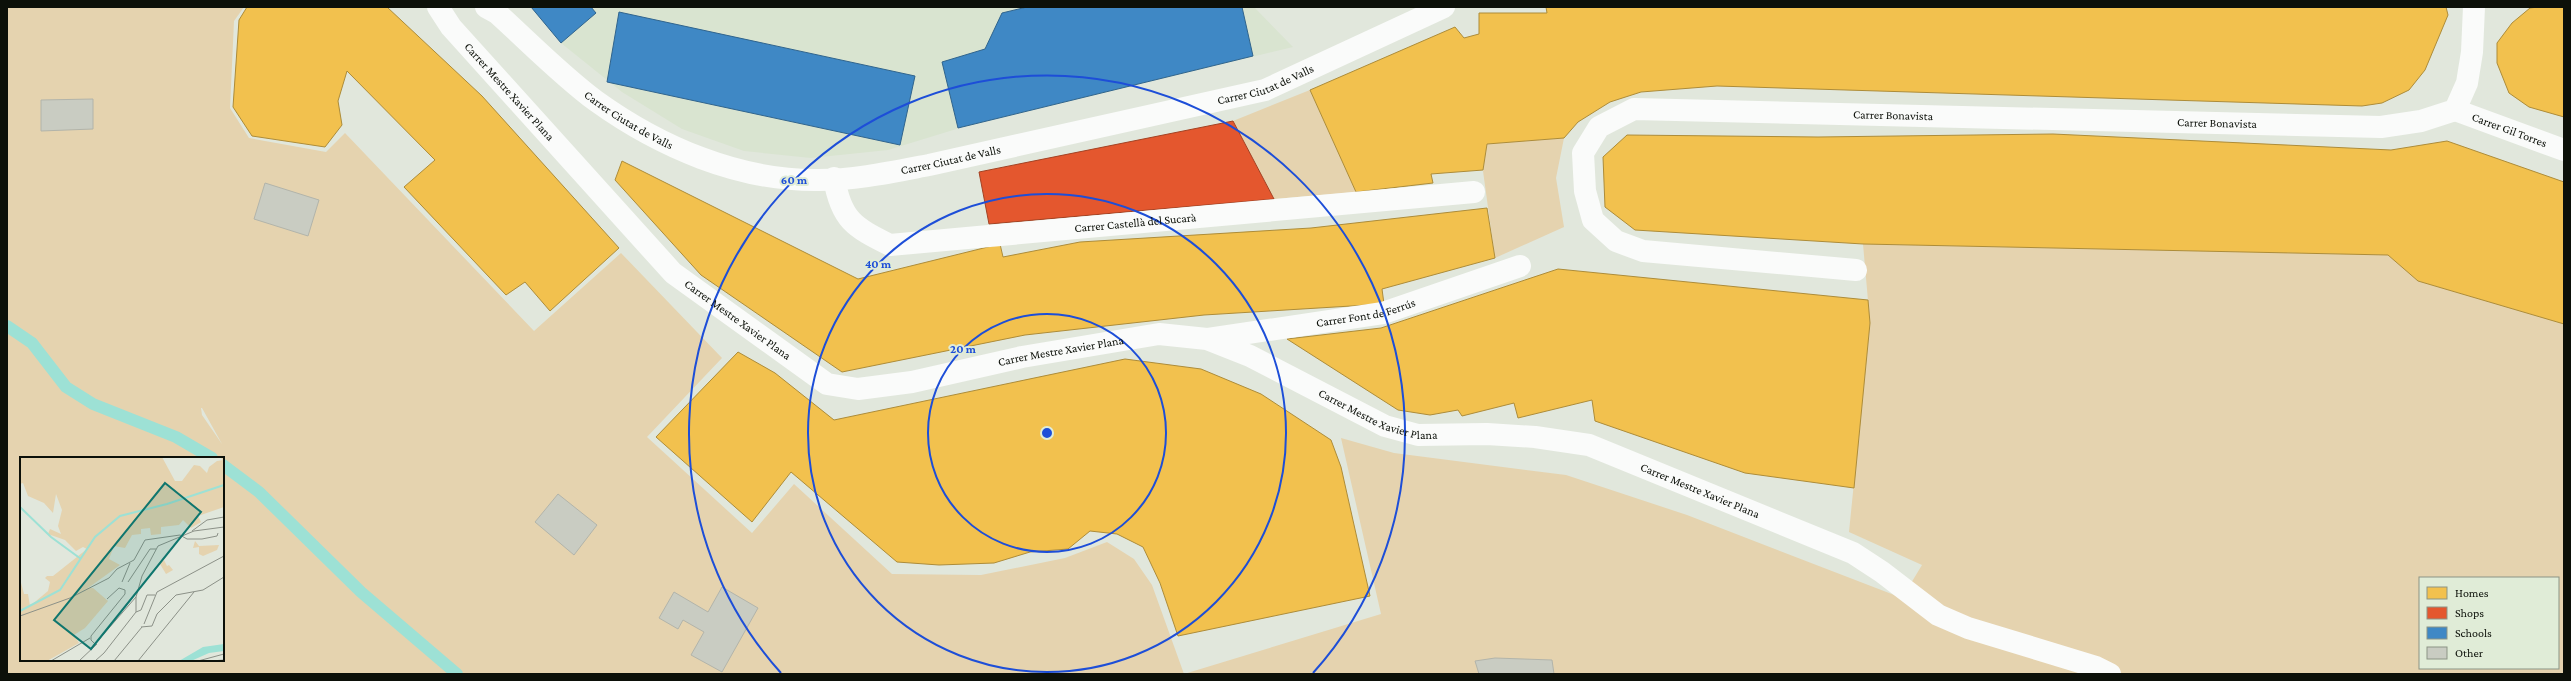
<svg xmlns="http://www.w3.org/2000/svg" width="2571" height="681" viewBox="0 0 2571 681" font-family="'Crimson Pro',serif">
<rect width="100%" height="100%" fill="#e1e7dc"/>
<path fill="#d9e4d0" d="M 531,7 L 1254,7 L 1293,47 L 963,127 L 888,150 L 811,158 L 744,151 L 682,129 L 622,92 L 561,43 Z"/>
<path fill="#e5d3af" fill-rule="evenodd" d="M 7,7 L 244,7 L 234,21 L 230,108 L 249,138 L 326,152 L 345,133 L 534,331 L 621,253 L 722,358 L 647,437 L 752,533 L 794,484 L 892,574 L 981,575 L 1065,558 L 1107,542 L 1134,559 L 1152,585 L 1184,674 L 1381,614 L 1341,438 L 1394,453 L 1566,475 L 1687,515 L 1902,598 L 1922,565 L 1849,532 L 1870,323 L 1863,244 L 2388,255 L 2418,281 L 2564,324 L 2564,674 L 7,674 ZM 201,408 L 202,408 L 222,444 L 202,415 ZM 21,458 L 223,458 L 223,660 L 21,660 ZM 2420,578 L 2558,578 L 2558,668 L 2420,668 Z
M 1310,90 L 1356,192 L 1274,199 L 1233,121 Z
M 1564,138 L 1556,178 L 1564,227 L 1495,258 L 1483,171 L 1487,144 Z"/>
<path fill="#f2c14e" stroke="#ad8c39" d="M 247,7 L 387,7 L 482,96 L 619,248 L 550,311 L 525,282 L 506,295 L 404,187 L 435,160 L 347,71 L 338,101 L 342,125 L 325,147 L 252,136 L 233,107 L 239,20 Z
M 1546,7 L 2446,7 L 2448,15 L 2425,70 L 2409,90 L 2382,103 L 2362,106 L 1717,86 L 1641,92 L 1610,102 L 1578,122 L 1564,138 L 1487,144 L 1483,170 L 1431,174 L 1433,183 L 1356,192 L 1310,90 L 1455,27 L 1464,38 L 1479,34 L 1479,13 L 1547,13 Z
M 2538,7 L 2564,7 L 2564,117 L 2529,107 L 2509,93 L 2497,63 L 2497,43 L 2512,23 L 2530,8 Z
M 2053,134 L 2391,150 L 2447,141 L 2564,182 L 2564,324 L 2418,281 L 2388,255 L 1863,244 L 1635,230 L 1605,207 L 1603,157 L 1627,135 L 1818,137 Z
M 622,161 L 858,279 L 1000,244 L 1003,257 L 1080,242 L 1311,228 L 1487,208 L 1495,258 L 1382,289 L 1384,304 L 1204,315 L 1025,335 L 842,372 L 701,275 L 615,180 Z
M 1558,269 L 1868,300 L 1870,323 L 1854,488 L 1745,473 L 1595,421 L 1592,400 L 1518,418 L 1514,403 L 1462,416 L 1458,410 L 1430,415 L 1398,410 L 1287,339 L 1381,328 Z
M 738,352 L 775,373 L 834,420 L 1125,359 L 1201,369 L 1261,394 L 1331,440 L 1341,467 L 1370,596 L 1178,636 L 1160,583 L 1143,547 L 1117,534 L 1090,531 L 1068,549 L 1030,552 L 994,563 L 939,565 L 897,562 L 791,472 L 752,522 L 656,437 Z"/>
<path fill="#e4572e" stroke="#a34223" d="M 1233,121 L 1274,199 L 989,224 L 979,172 Z"/>
<path fill="#3f88c5" stroke="#30648d" d="M 531,7 L 591,7 L 596,13 L 561,43 Z
M 1027,7 L 1242,7 L 1253,56 L 958,128 L 942,62 L 985,49 L 1002,13 Z
M 619,12 L 915,76 L 900,145 L 607,82 Z"/>
<g fill="none" stroke-linecap="round" stroke-linejoin="round">
<path stroke="#9de1d5" stroke-width="12" d="M 7,326 L 32,343 L 66,387 L 93,404 L 176,437 L 212,458
M 223,465 L 259,492 L 361,592 L 457,674"/>
</g>
<path fill="#c9ccc2" stroke="#b2b4aa" d="M 93,99 L 93,129 L 41,131 L 41,100 Z
M 265,183 L 319,200 L 308,236 L 254,219 Z
M 558,494 L 597,525 L 574,555 L 535,522 Z
M 722,587 L 758,608 L 722,672 L 691,655 L 704,632 L 683,620 L 678,629 L 659,618 L 674,592 L 708,612 Z
M 1495,658 L 1552,660 L 1554,674 L 1479,674 L 1475,661 Z"/>
<g fill="none" stroke-linecap="round" stroke-linejoin="round">
<g stroke="#fafbfa" stroke-width="22">
<path id="s1" d="M 438,7 L 451,27 L 673,273 L 827,384 L 858,389 L 912,382 L 1022,357 L 1159,334 L 1207,339 L 1250,356 L 1385,426 L 1418,435 L 1487,434 L 1535,437 L 1589,445 L 1853,553 L 1882,572 L 1938,615 L 1968,628 L 2096,667 L 2110,674"/>
<path id="s2" d="M 486,7 L 497,13 C 529,42 561,75 596,101 C 660,147 739,181 818,180 C 855,180 892,172 929,165 L 1265,90 L 1444,7"/>
<path id="s3" d="M 2455,110 L 2564,150"/>
<path id="s4" d="M 834,178 C 841,220 854,227 890,245 L 1474,192"/>
<path id="s5" d="M 1856,270 L 1643,251 L 1616,241 L 1593,220 L 1585,191 L 1583,153 L 1599,127 L 1634,109 L 2381,127 L 2421,121 L 2455,110 L 2467,83 L 2472,52 L 2474,7"/>
<path id="s6" d="M 1208,339 L 1383,313 L 1520,266"/>
</g>
</g>
<g fill="none" stroke="#1d4ed8" stroke-width="2">
<circle cx="1047" cy="433" r="119"/>
<circle cx="1047" cy="433" r="239"/>
<path d="M781 673A358 358 0 1 1 1313 673"/>
</g>
<g text-anchor="middle" stroke-width="4" stroke-linejoin="round" paint-order="stroke">
<g font-size="12" fill="#0c1009" stroke="#e0ecd7">
<text dy="4" stroke="none"><textPath href="#s2" startOffset="843">Carrer Ciutat de Valls</textPath></text>
<text dy="4" stroke="none"><textPath href="#s1" startOffset="111">Carrer Mestre Xavier Plana</textPath></text>
<text dy="4" stroke="none"><textPath href="#s5" startOffset="671">Carrer Bonavista</textPath></text>
<text dy="4" stroke="none"><textPath href="#s2" startOffset="183">Carrer Ciutat de Valls</textPath></text>
<text dy="4" stroke="none"><textPath href="#s5" startOffset="995">Carrer Bonavista</textPath></text>
<text dy="4" stroke="none"><textPath href="#s3" startOffset="58">Carrer Gil Torres</textPath></text>
<text dy="4" stroke="none"><textPath href="#s2" startOffset="519">Carrer Ciutat de Valls</textPath></text>
<text dy="4" stroke="none"><textPath href="#s4" startOffset="339">Carrer Castellà del Sucarà</textPath></text>
<text dy="4" stroke="none"><textPath href="#s6" startOffset="160">Carrer Font de Ferrús</textPath></text>
<text dy="4" stroke="none"><textPath href="#s1" startOffset="435">Carrer Mestre Xavier Plana</textPath></text>
<text dy="4" stroke="none"><textPath href="#s1" startOffset="783">Carrer Mestre Xavier Plana</textPath></text>
<text dy="4" stroke="none"><textPath href="#s1" startOffset="1119">Carrer Mestre Xavier Plana</textPath></text>
<text dy="4" stroke="none"><textPath href="#s1" startOffset="1455">Carrer Mestre Xavier Plana</textPath></text>
</g>
</g>
<g transform="translate(20 457)">
<rect width="204" height="204" fill="#e1e7dc"/>
<path d="M 0,0 L 142,0 L 155,24 L 162,24 L 174,8 L 180,9 L 187,16 L 189,10 L 197,4 L 203,3 L 200,0 L 204,0 L 204,50 L 178,59 L 181,65 L 171,71 L 163,63 L 159,68 L 141,70 L 141,77 L 131,78 L 130,71 L 121,72 L 121,77 L 112,78 L 105,91 L 94,89 L 89,102 L 100,108 L 68,131 L 73,131 L 88,144 L 65,171 L 54,178 L 59,186 L 27,204 L 0,204 L 0,122 L 4,137 L 8,137 L 10,149 L 28,134 L 30,125 L 25,121 L 27,119 L 33,119 L 67,92 L 63,90 L 56,94 L 45,83 L 28,77 L 30,72 L 41,77 L 38,69 L 42,53 L 36,37 L 33,56 L 24,46 L 8,39 L 3,26 L 0,27 ZM 175,84 L 179,89 L 199,88 L 197,93 L 183,99 L 179,97 L 179,90 L 173,91 ZM 144,103 L 147,109 L 149,108 L 153,113 L 146,117 L 140,107 Z" fill="#e5d3af"/>
<path d="M 204,187 L 204,194 L 189,196 L 171,204 L 159,204 L 183,190 Z" fill="#9de1d5"/>
<path fill="none" stroke="#9de1d5" stroke-width="2" d="M 0,50 L 31,80 L 61,102M 0,154 L 40,133 L 75,80 L 100,59 L 147,47 L 204,28"/>
<path fill="none" stroke="#8c9188" stroke-width="1" d="M 172,74 L 187,63 L 204,60M 102,125 L 110,106M 108,125 L 130,92 L 136,92M 87,142 L 99,131 L 105,133 L 105,137 L 71,179 L 71,183 L 75,187 L 116,140M 116,155 L 116,140 L 122,119 L 138,89 L 174,74 L 204,70M 0,159 L 50,141 L 89,121 L 97,112 L 114,103 L 125,83 L 160,78 L 167,82 L 182,82 L 197,79 L 198,76M 124,167 L 137,135 L 204,99M 121,170 L 132,169 L 137,157 L 156,138 L 183,133 L 204,120M 31,204 L 70,181M 59,204 L 77,187M 75,204 L 84,196 L 116,155 L 121,153 L 127,138 L 135,138M 94,204 L 122,170M 118,204 L 174,135M 178,204 L 204,197M 191,204 L 204,203"/>
<path fill="#0f766e" fill-opacity="0.15" stroke="#0f766e" stroke-width="2" d="M 145,26 L 181,55 L 71,192 L 34,163 Z"/>
<rect width="204" height="204" fill="none" stroke="#0c1009" stroke-width="2"/>
</g>
<circle cx="1047" cy="433" r="6" fill="#1d4ed8" stroke="#e0ecd7" stroke-width="2"/>
<g font-size="12" text-anchor="middle" font-weight="bold" fill="#1d4ed8" stroke="#e0ecd7" stroke-width="4" stroke-linejoin="round" paint-order="stroke">
<text x="794" y="184">60 m</text>
<text x="878" y="268">40 m</text>
<text x="963" y="353">20 m</text>
</g>
<rect width="2571" height="681" fill="none" stroke="#0c1009" stroke-width="16"/>
<rect x="2419" y="577" width="140" height="92" fill="#e0ecd7" stroke="#8b9485"/>
<rect x="2427" y="587" width="20" height="12" fill="#f2c14e" stroke="#8b9485"/>
<text x="2455" y="597" font-size="12" fill="#0c1009">Homes</text>
<rect x="2427" y="607" width="20" height="12" fill="#e4572e" stroke="#8b9485"/>
<text x="2455" y="617" font-size="12" fill="#0c1009">Shops</text>
<rect x="2427" y="627" width="20" height="12" fill="#3f88c5" stroke="#8b9485"/>
<text x="2455" y="637" font-size="12" fill="#0c1009">Schools</text>
<rect x="2427" y="647" width="20" height="12" fill="#c9ccc2" stroke="#8b9485"/>
<text x="2455" y="657" font-size="12" fill="#0c1009">Other</text>
</svg>
